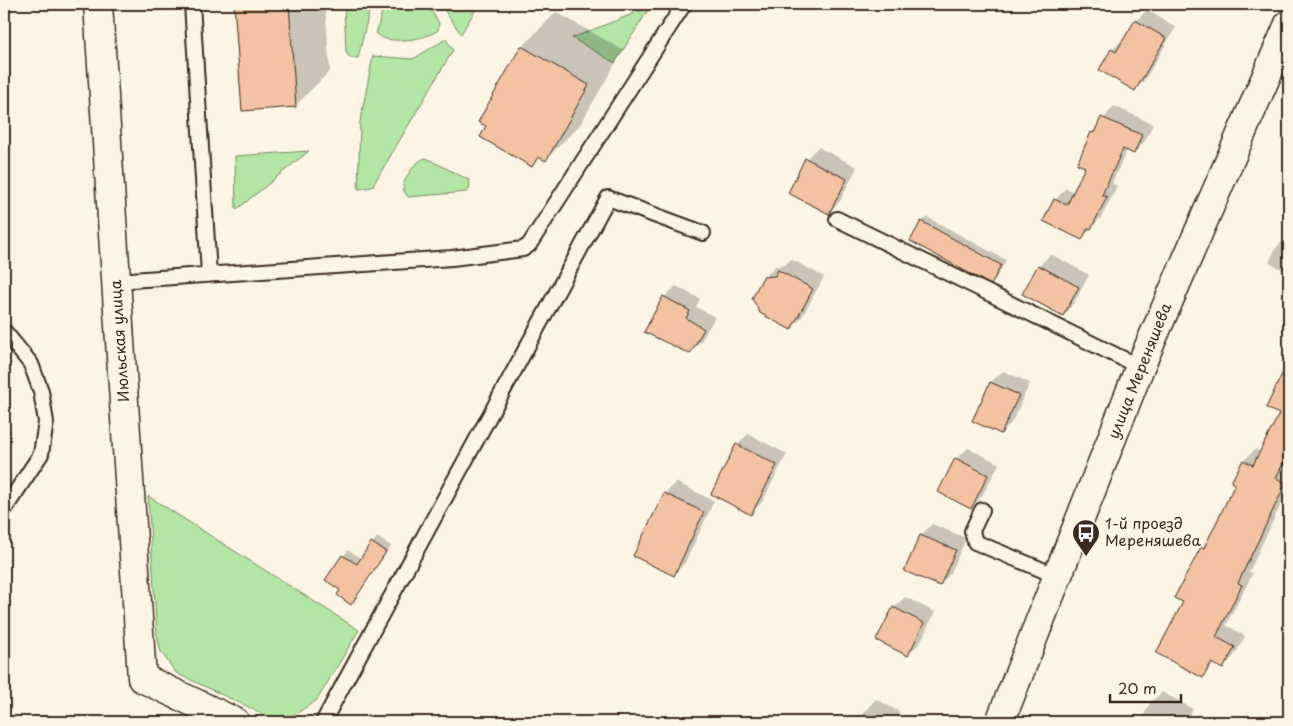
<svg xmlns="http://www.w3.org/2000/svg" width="1293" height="726" viewBox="0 0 1293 726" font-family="'Playpen Sans',sans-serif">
<rect width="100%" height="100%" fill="#fcf5e5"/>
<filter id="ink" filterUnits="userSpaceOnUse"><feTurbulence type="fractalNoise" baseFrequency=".02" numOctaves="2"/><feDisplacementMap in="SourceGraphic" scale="10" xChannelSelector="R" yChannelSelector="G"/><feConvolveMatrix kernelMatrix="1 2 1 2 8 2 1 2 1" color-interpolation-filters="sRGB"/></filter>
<g filter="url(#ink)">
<path fill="#b3e5a5" stroke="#778862" d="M 344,4 L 371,4 L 358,58 L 350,58 L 346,52 Z
M 384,4 L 427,4 L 439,23 L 438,30 C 426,40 387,45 376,34 Z
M 440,4 L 479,4 L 461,34 Z
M 650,7 L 615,63 L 572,38 Z
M 446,39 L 453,50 L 372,187 L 358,189 L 360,122 L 373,56 L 413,59 Z
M 309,151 L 236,210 L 235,156 Z
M 426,158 L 469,180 L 470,188 L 467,192 L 408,197 C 406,194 403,191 403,186 C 405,177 417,159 426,158 Z
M 148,496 L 359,630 L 317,700 L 294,715 L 274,719 L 176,673 L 161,652 L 157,635 Z"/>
<path fill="#0003" d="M 235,4 L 325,4 L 330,71 L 295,106 L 243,109 Z
M 1147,10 L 1176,27 L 1146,78 L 1135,90 L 1112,50 L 1123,39 L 1125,40 L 1136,21 Z
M 556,12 L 623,50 L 580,125 L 545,160 L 541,157 L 532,165 L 522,47 Z
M 1114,106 L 1153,124 L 1145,141 L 1134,153 L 1127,150 L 1112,183 L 1117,186 L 1102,216 L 1082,238 L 1055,200 L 1066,188 L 1074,192 L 1087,167 L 1092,133 Z
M 818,147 L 857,167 L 840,201 L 829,212 L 789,192 L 806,159 Z
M 927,217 L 1006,260 L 996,278 L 991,283 L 922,222 Z
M 1285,239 L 1289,241 L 1289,273 L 1269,263 L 1275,249 Z
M 1051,254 L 1089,275 L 1074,303 L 1063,315 L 1024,294 L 1039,266 Z
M 791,259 L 824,277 L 802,317 L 791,328 L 764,278 L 775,266 L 785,265 Z
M 676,286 L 700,299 L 696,307 L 715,317 L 701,341 L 690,352 L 664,297 Z
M 1003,371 L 1030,383 L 1012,422 L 1001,433 L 974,421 L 991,382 Z
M 1289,372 L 1289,460 L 1286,466 L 1289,468 L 1289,487 L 1249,572 L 1253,573 L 1226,625 L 1245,636 L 1234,656 L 1223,667 L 1215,663 L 1202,677 L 1185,602 L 1176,597 L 1202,547 L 1209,540 L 1237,483 L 1244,461 L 1255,449 L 1261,452 L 1281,414 L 1280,381 Z
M 748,434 L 787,454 L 762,502 L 751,514 L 737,445 Z
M 968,448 L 999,464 L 982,496 L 971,507 L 956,459 Z
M 676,482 L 714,501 L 685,563 L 673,574 L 665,493 Z
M 932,524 L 966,538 L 951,573 L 940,584 L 906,570 L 921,535 Z
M 377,537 L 391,546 L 351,603 L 342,590 L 327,580 L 348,550 L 362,559 Z
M 905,597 L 935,612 L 920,643 L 908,654 L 894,608 Z
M 1162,692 L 1193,709 L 1186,722 L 1140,722 L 1150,703 Z
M 876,699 L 900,712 L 894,722 L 859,722 L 865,711 Z
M 586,718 L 595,722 L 581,722 Z"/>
<path fill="#f2c2a2" stroke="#3b2a1e" d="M 234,4 L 289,4 L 296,107 L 242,111 Z
M 1135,20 L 1166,38 L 1135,91 L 1099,70 L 1111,49 L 1116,52 Z
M 521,46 L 589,85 L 546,161 L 538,157 L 532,167 L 480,137 L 486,126 L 478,122 Z
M 1101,117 L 1142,135 L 1134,154 L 1123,149 L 1102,195 L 1107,197 L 1091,229 L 1088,228 L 1082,240 L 1043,221 L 1054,199 L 1067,205 L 1085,167 L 1077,164 L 1091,132 L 1094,133 Z
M 805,158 L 847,179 L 829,214 L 788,193 Z
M 921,221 L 1001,265 L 991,285 L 910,241 Z
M 1038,265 L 1079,287 L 1063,316 L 1022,294 Z
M 778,270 L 813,289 L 791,330 L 760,313 L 752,298 L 763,277 L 775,276 Z
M 663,296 L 690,311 L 686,318 L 704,329 L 690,354 L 644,332 Z
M 1289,359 L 1289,451 L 1276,478 L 1286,483 L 1238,583 L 1242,585 L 1216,637 L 1235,647 L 1223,669 L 1211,663 L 1203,678 L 1156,653 L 1183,602 L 1174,598 L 1201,547 L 1204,548 L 1235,484 L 1231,482 L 1243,460 L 1253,465 L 1279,414 L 1266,408 Z
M 990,382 L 1019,395 L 1001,434 L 972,421 Z
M 736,444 L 777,465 L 751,515 L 711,494 Z
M 955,458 L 988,475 L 971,509 L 938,492 Z
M 664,493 L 704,512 L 674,576 L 633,556 Z
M 920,535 L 956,550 L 940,586 L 904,571 Z
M 371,542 L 386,552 L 351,605 L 337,595 L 340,590 L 325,580 L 342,555 L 357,564 Z
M 893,607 L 924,623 L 908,656 L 876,640 Z"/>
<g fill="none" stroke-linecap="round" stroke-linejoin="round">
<g stroke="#3b2a1e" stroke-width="18">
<path id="lane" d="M 192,4 L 209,274
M 837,219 L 1140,367
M 116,281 L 452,258 L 523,249 L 529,245 L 684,4
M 4,331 L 31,364 L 41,391 L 46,422 L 41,454 L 4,510
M 982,510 L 972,531 L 975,542 L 1057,576
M 323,722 L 608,198 L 703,233"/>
</g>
<g stroke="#3b2a1e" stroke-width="31">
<path id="street" d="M 98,4 L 142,678 L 235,722
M 1000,722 L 1140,367 L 1289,24"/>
</g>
<use href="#lane" stroke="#fcf5e5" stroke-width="14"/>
<use href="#street" stroke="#fcf5e5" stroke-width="28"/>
</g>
</g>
<defs>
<g id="bus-pin" transform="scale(1.4375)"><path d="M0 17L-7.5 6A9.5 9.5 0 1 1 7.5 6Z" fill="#3b2a1e" stroke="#fcf5e5"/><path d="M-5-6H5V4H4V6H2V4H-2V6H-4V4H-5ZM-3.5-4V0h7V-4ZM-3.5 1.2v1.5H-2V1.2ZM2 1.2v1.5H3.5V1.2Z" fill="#fff"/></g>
</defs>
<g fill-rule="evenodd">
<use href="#bus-pin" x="1086" y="533"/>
</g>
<g text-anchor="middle" stroke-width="4" stroke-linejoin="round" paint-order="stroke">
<g font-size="15" fill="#3b2a1e" stroke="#fcf5e5">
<text transform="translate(120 341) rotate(-94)" y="5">Июльская улица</text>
<text transform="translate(1140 371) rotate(-68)" y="5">улица Мереняшева</text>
</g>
<g font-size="15" fill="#3b2a1e" stroke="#fcf5e5" text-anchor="start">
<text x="1105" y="529">1-й проезд<tspan x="1105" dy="17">Мереняшева</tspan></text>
</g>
</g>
<rect width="1293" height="726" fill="none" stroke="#fcf5e5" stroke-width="20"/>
<rect x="10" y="10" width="1273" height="706" fill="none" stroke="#3b2a1e" stroke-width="2" filter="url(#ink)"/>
<path d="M1110 694v8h71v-8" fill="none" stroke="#3b2a1e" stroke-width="2.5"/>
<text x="1118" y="694" font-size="15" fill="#3b2a1e" stroke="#fcf5e5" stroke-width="4" paint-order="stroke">20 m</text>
</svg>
